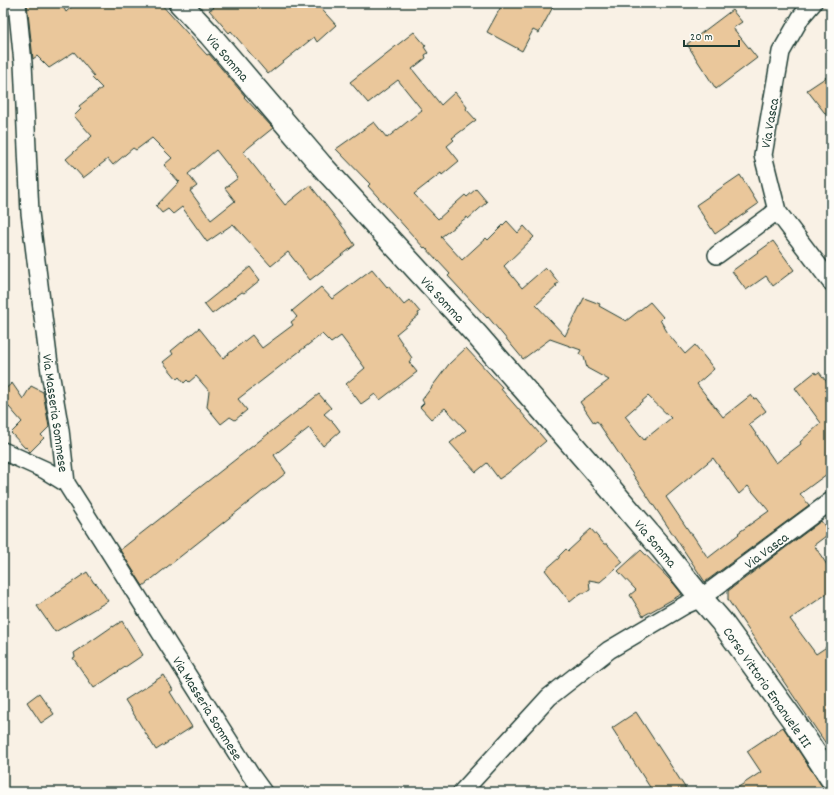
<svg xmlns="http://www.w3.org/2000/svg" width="834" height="795" viewBox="0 0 834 795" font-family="Dekko,sans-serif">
<rect width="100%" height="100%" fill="#f9f1e5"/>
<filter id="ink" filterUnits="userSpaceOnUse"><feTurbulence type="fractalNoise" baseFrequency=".025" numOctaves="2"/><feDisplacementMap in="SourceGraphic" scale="8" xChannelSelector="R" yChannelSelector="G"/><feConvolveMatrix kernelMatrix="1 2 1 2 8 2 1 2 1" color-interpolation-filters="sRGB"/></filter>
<g filter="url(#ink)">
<path fill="#eac79b" stroke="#1f3d34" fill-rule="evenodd" d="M 30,3 L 61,3 L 66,12 L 76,3 L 160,3 L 207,55 L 209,54 L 245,96 L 244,97 L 273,128 L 243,152 L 285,205 L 310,185 L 346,231 L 346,232 L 355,245 L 310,280 L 288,252 L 271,266 L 233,224 L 207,242 L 182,207 L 173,214 L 168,209 L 162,213 L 156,206 L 180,181 L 179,182 L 164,165 L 172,158 L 152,138 L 136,150 L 133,148 L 113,165 L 108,159 L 83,178 L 66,159 L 92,136 L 74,116 L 81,109 L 79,106 L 102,88 L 92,78 L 94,76 L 74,52 L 49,68 L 37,56 L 33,59 L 27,4 ZM 216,150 L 238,178 L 225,188 L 235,201 L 211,220 L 190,191 L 197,186 L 188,174 Z
M 209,3 L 316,3 L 336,25 L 317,42 L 314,37 L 268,74 L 231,31 L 229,33 L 209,10 L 214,8 Z
M 503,3 L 555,3 L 539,33 L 533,30 L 522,51 L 487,32 Z
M 732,10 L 742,22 L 733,28 L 757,58 L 716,89 L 697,60 L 687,44 Z
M 414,32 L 426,46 L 424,47 L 428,53 L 425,55 L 426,58 L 412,69 L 441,105 L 455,92 L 467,107 L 466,109 L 476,120 L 452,138 L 454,140 L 447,146 L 459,161 L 442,175 L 441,173 L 414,194 L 438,219 L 465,195 L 467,197 L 476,189 L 487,202 L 468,219 L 467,217 L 441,237 L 462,260 L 486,238 L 488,240 L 507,221 L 518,233 L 524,226 L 534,237 L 504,266 L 522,288 L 545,268 L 547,270 L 548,269 L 559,283 L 555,285 L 557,286 L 536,305 L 565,336 L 584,298 L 600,304 L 599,306 L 626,321 L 650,302 L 663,317 L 660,320 L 669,335 L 685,354 L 695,345 L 714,369 L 697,384 L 723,417 L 751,395 L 754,399 L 756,398 L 766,411 L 749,424 L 776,463 L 801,444 L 800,442 L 821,423 L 795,388 L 815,372 L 816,374 L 819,372 L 829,385 L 828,392 L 831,396 L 831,471 L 800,494 L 809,505 L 705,582 L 597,421 L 594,423 L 580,402 L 609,380 L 587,368 L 584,357 L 579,354 L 581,350 L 550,339 L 523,359 L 488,317 L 487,318 L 448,276 L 450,274 L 425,247 L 424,248 L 368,186 L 370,184 L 336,149 L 374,122 L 387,138 L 422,110 L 398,80 L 368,103 L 350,82 ZM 648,396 L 671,418 L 644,440 L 625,416 ZM 713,458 L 739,494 L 748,486 L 769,511 L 738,533 L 739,534 L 708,558 L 692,534 L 691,534 L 666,497 Z
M 831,74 L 831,121 L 807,90 Z
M 740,175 L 758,204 L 715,234 L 696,205 Z
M 773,241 L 794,270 L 773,286 L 766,276 L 746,290 L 732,271 Z
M 250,267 L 260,280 L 244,293 L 242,292 L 212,314 L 204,304 Z
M 372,269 L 387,287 L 388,286 L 404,305 L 410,300 L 420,312 L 418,313 L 419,315 L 396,334 L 412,358 L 409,362 L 417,372 L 380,400 L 375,394 L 361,404 L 346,384 L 365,368 L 341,336 L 331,343 L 322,334 L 238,399 L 247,410 L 235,420 L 230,417 L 221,424 L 207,407 L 209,391 L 196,376 L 189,382 L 187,380 L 184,383 L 179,377 L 177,379 L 163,362 L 173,354 L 171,351 L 199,328 L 223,358 L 252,335 L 262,348 L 293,325 L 291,322 L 297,317 L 292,311 L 321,287 L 332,299 Z
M 466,348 L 502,387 L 501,389 L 546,441 L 508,473 L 499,479 L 487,463 L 476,472 L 450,443 L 466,430 L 445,408 L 431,419 L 420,407 L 424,403 L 422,400 L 449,364 Z
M 12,383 L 23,399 L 31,386 L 43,392 L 49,427 L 41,435 L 44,438 L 30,452 L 26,447 L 25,448 L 11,433 L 22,422 L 3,400 L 3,391 Z
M 319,394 L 331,408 L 324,414 L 334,423 L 340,431 L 323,446 L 309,428 L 274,455 L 286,473 L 143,586 L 120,550 Z
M 821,521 L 830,533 L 814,545 L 831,571 L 831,591 L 790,619 L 816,654 L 831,644 L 831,751 L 728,600 L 728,591 Z
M 591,529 L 604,544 L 607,544 L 623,562 L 600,582 L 589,580 L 590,590 L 584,593 L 581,593 L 570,602 L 545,570 L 559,558 L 559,556 L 566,549 L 568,551 L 580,540 L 581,538 Z
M 641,550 L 674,584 L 682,594 L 643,616 L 630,595 L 636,590 L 618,571 Z
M 87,572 L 94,583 L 97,584 L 108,601 L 55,632 L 37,606 Z
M 122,621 L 143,655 L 94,688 L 73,658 L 75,657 L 74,653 L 113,626 L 113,627 Z
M 164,675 L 173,690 L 170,692 L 192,727 L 156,750 L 125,700 Z
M 39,693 L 54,714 L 41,723 L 27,702 Z
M 636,712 L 688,792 L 653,792 L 612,728 Z
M 783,727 L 821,785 L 825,789 L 831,790 L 831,792 L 731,792 L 761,772 L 747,751 Z"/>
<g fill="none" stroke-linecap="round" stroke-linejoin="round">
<g stroke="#1f3d34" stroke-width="20">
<path id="minor" d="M 17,3 L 23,63 L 30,213 L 50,372 L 60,430 L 66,483 L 250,774 L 263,792
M 813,3 L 801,17 L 781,52 L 763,155 L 777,211 L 831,282
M 717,255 L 777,211
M 3,451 L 45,470 L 66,483
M 462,792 L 549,697 L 609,650 L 685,605 L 701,598 L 831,501"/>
</g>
<g stroke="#1f3d34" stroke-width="25">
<path id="tertiary" d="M 180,3 L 210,35 L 321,165 L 477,335 L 598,474 L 661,548 L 701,598 L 721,621 L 793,720 L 831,778"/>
</g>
<use href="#minor" stroke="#fdfcf7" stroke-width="17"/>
<use href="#tertiary" stroke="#fdfcf7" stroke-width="22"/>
</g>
</g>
<g text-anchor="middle" stroke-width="3.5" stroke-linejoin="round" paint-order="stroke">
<g font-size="14" fill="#1f3d34" stroke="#fdfcf7">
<text transform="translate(228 57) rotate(49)" y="5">Via Somma</text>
<text transform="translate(769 123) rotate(-80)" y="5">Via Vasca</text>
<text transform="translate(443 299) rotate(47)" y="5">Via Somma</text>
<text transform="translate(56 413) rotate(82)" y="5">Via Masseria Sommese</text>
<text transform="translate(656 543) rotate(50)" y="5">Via Somma</text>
<text transform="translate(766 550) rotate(-37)" y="5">Via Vasca</text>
<text transform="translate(768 687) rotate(55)" y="5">Corso Vittorio Emanuele III</text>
<text transform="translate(208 708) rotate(58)" y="5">Via Masseria Sommese</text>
</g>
</g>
<rect width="834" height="795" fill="none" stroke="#fdfcf7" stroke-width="16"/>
<rect x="8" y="8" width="818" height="779" fill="none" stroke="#1f3d34" stroke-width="1.5" filter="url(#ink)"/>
<path d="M684 40v6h55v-6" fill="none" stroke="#1f3d34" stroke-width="2"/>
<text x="690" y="40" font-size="12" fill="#1f3d34" stroke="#fdfcf7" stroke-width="3" paint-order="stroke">20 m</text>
</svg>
